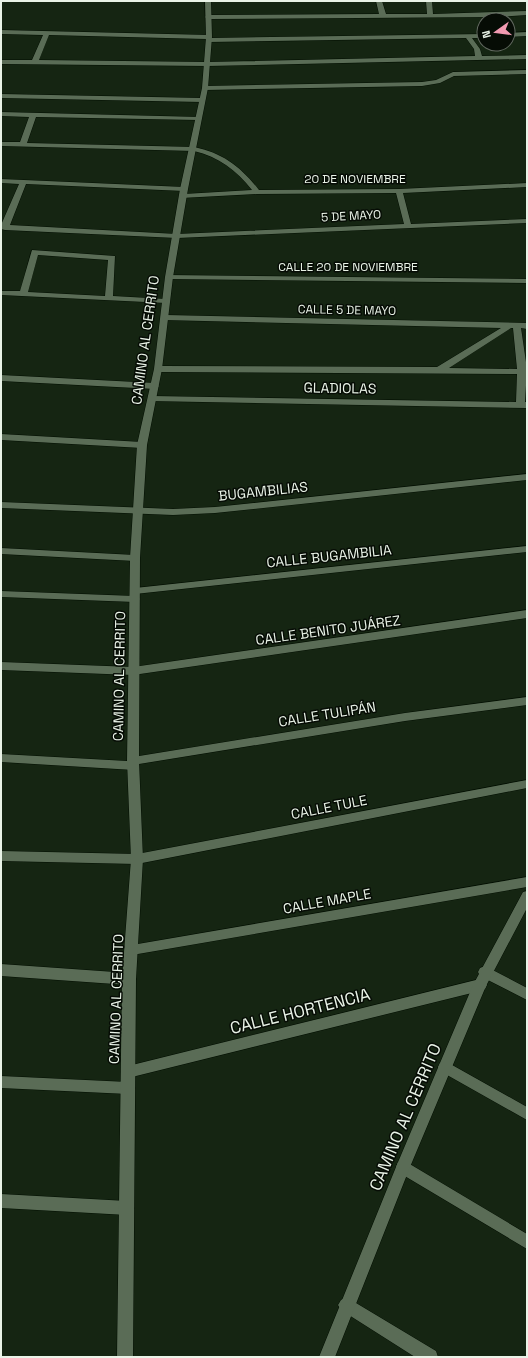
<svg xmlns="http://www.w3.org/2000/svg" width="528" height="1358" viewBox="0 0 528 1358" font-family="'Space Grotesk',sans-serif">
<rect width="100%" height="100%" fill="#152512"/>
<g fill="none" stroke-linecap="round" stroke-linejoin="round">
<g stroke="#020e01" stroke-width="1">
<path id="minor" d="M 376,1 L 382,1 L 386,14 L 427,14 L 426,1 L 432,1 L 433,14 L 527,11 L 527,15 L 497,17 L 208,19 L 205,17 L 208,15 L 379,14 Z
M 1,30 L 209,35 L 211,38 L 484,34 L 484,38 L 472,38 L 480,49 L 482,56 L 527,55 L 527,59 L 207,66 L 1,64 L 1,60 L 32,60 L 43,35 L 1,34 ZM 49,35 L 206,39 L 206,41 L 208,42 L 466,38 L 474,49 L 475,56 L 207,62 L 39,60 Z
M 527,32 L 527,36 L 508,37 L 508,33 Z
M 527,70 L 527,74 L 454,76 L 440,83 L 422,86 L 205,90 L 202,88 L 205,86 L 422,82 L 436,80 L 453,72 Z
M 1,94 L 202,98 L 205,100 L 202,102 L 1,98 Z
M 1,112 L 200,117 L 201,118 L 198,120 L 36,117 L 27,143 L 194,147 C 223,153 241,167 259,190 L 399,189 L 527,183 L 527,187 L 403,193 L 411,224 L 527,219 L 527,223 L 177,238 L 5,230 L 1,229 L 1,225 L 19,184 L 1,183 L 1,179 L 184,187 L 188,189 L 184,191 L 26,184 L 10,225 L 177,234 L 404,224 L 396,193 L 257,194 L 181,198 L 180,196 L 184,194 L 252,190 C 236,170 219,157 194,151 L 1,146 L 1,142 L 20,142 L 29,117 L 1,116 Z
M 32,250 L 115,256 L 113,296 L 166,299 L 170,301 L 166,303 L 1,295 L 1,291 L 20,291 ZM 38,255 L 108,260 L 105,296 L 28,292 Z
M 166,275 L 527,279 L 527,283 L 169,279 L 166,279 Z
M 166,315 L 527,323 L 527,329 L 521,328 L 527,369 L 525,402 L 527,402 L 527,408 L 149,401 L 148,399 L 152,396 L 516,402 L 517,374 L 158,372 L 154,369 L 158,366 L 437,367 L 501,328 L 163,320 L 162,318 ZM 511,328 L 513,328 L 517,369 L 449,368 Z
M 1,375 L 155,383 L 159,386 L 155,389 L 1,381 Z
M 1,434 L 142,442 L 147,445 L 142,448 L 1,440 Z
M 527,474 L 527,480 L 215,513 L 173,515 L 1,508 L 1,502 L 173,509 L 215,507 Z
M 527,546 L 527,552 L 135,594 L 130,591 L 135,588 Z
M 1,548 L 135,555 L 140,558 L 135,561 L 1,554 Z
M 1,591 L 135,596 L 140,599 L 135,602 L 1,597 Z
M 527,610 L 527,618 L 133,675 L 1,670 L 1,662 L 133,667 Z
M 527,697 L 527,705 L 405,721 L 139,764 L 138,769 L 134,770 L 1,762 L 1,754 L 127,761 L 129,758 L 133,757 L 405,713 Z
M 527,780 L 527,788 L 137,864 L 1,861 L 1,851 L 137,854 Z
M 527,877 L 527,887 L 132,955 L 127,954 L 126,950 L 127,946 L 132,945 Z
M 1,964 L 129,973 L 134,975 L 136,979 L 134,983 L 129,985 L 1,976 Z
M 485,966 L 527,988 L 527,1000 L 480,976 L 478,972 L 480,968 Z
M 480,979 L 485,981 L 487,985 L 485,989 L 480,991 L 128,1078 L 123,1076 L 121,1072 L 123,1068 L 128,1066 Z
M 445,1061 L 527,1107 L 527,1120 L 440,1071 L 438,1067 L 440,1063 Z
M 1,1076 L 128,1082 L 133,1084 L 135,1088 L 133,1092 L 128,1094 L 1,1088 Z
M 403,1160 L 527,1234 L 527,1249 L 398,1172 L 396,1167 L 398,1162 Z
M 1,1194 L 127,1201 L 132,1203 L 134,1208 L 132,1213 L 127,1215 L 1,1208 Z
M 346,1297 L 436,1351 L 438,1357 L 415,1357 L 341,1310 L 338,1305 L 341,1300 Z"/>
</g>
<g stroke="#020e01" stroke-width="1">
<path id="secondary" d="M 205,1 L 211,1 L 212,37 L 208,88 L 188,189 L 173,277 L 162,369 L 147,445 L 140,558 L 139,761 L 143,859 L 136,979 L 133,1357 L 117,1357 L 122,979 L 131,859 L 127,761 L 130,558 L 137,445 L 154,369 L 165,277 L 180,189 L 202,88 L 206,37 Z
M 527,891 L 527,908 L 486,986 L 410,1167 L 335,1357 L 319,1357 L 396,1167 L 473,985 L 523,892 Z"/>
</g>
<use href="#minor" fill="#5a6c56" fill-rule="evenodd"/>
<use href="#secondary" fill="#5a6c56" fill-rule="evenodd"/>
</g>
<g text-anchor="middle" stroke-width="3" stroke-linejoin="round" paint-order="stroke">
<g font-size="12" fill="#e9f3e7" stroke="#060c05">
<text x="355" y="183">20 DE NOVIEMBRE</text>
<text transform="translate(351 216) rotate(-3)" y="4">5 DE MAYO</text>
<text x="348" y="271">CALLE 20 DE NOVIEMBRE</text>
<text transform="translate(347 310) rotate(1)" y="4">CALLE 5 DE MAYO</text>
</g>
<g font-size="14" fill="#e9f3e7" stroke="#060c05">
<text transform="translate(145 340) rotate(-82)" y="5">CAMINO AL CERRITO</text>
<text transform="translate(340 388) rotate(1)" y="5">GLADIOLAS</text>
<text transform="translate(263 491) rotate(-6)" y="5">BUGAMBILIAS</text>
<text transform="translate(329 556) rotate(-6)" y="5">CALLE BUGAMBILIA</text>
<text transform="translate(328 630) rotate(-8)" y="5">CALLE BENITO JUÁREZ</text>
<text transform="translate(119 676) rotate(-89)" y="5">CAMINO AL CERRITO</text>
<text transform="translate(327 714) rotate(-9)" y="5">CALLE TULIPÁN</text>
<text transform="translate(329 807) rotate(-11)" y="5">CALLE TULE</text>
<text transform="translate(327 901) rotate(-10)" y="5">CALLE MAPLE</text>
<text transform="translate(116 999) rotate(-88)" y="5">CAMINO AL CERRITO</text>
</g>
<g font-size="17" fill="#e9f3e7" stroke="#060c05">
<text transform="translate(300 1011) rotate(-14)" y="6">CALLE HORTENCIA</text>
<text transform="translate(405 1117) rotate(-67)" y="6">CAMINO AL CERRITO</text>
</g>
</g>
<rect width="528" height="1358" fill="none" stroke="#e9f3e7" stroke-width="4"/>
<g transform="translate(496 32) rotate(256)"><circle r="19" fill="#060c05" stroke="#61685f"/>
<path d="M0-3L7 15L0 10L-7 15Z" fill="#f19ab1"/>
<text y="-6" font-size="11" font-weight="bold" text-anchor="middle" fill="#e9f3e7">N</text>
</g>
</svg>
